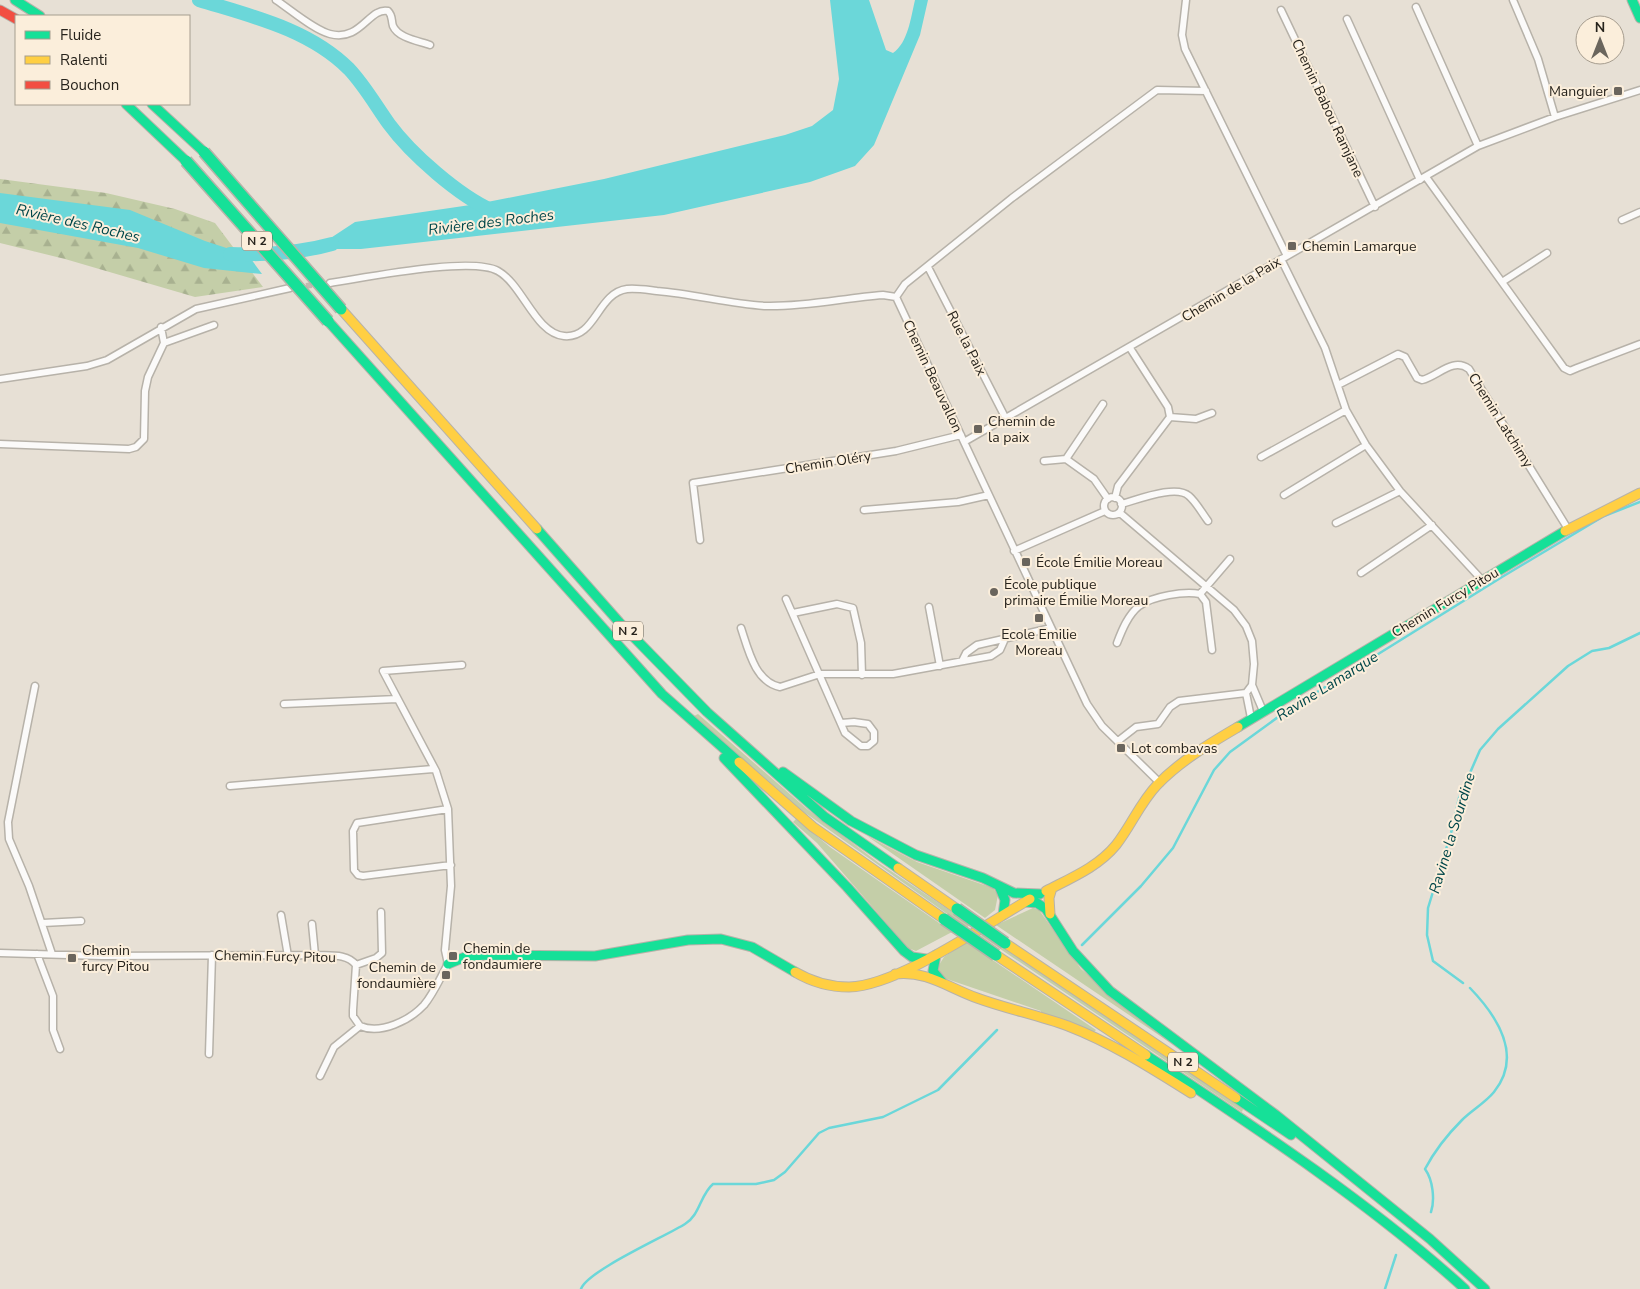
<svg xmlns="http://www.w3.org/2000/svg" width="1640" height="1289" viewBox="0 0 1640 1289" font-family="'Nunito Sans',sans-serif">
<defs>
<pattern id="forest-firs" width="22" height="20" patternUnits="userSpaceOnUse" patternTransform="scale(1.25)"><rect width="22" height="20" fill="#c4cea8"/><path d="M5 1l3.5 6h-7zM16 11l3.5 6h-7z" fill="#a8b190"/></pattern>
</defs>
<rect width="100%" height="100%" fill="#e7e0d5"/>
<path fill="#c4cea8" d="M 698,714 L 807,809 L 879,863 L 970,924 L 967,928 L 804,812 L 694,716 Z
M 796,819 L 830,847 L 952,932 L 916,951 L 908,948 L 817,843 L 793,822 Z
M 867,836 L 917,862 L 993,888 L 998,895 L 995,910 L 985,918 Z
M 1033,908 L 1039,910 L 1081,969 L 1172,1044 L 996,925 Z
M 984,932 L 1243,1109 L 1242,1112 L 981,936 Z
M 966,942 L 1096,1030 L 1094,1032 L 1041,1013 L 1041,1011 L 941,977 L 936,970 L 944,957 Z"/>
<path fill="url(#forest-firs)" d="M 0,179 L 106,193 L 175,209 L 215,223 L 263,287 L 195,297 L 65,259 L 0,243 Z"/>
<path fill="#6bd7d9" d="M 830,0 L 869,0 L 886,50 L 893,53 C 908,43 911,17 915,0 L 928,0 L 920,35 L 874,145 L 855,166 L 810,182 L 664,215 L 361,249 L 314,249 L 355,222 L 477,204 L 604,179 L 785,135 L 812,126 L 833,110 L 839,79 Z
M 0,193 L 130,210 L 205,241 L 248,255 L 262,274 L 204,268 L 138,248 L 0,223 Z"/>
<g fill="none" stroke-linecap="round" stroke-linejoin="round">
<path stroke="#6bd7d9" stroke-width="2.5" d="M 1082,945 L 1141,886 L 1173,848 L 1214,770 L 1230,752 L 1285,712 L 1502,577 L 1604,516 L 1640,502
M 1463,983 L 1433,961 L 1427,935 L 1428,908 L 1451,833 L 1459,798 L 1480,750 L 1498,729 L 1568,666 L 1592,651 L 1609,648 L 1640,633
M 1431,1212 C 1435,1200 1433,1180 1425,1169 C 1434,1152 1448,1134 1462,1120 C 1472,1110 1485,1103 1494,1092 C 1523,1056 1497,1016 1470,988
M 581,1289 C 587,1271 666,1236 685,1224 C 700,1215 700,1195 713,1184 L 756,1184 L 774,1180 L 785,1172 L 819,1133 L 829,1128 L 883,1117 L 938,1090 L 997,1030
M 1385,1289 L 1396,1255"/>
<path stroke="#6bd7d9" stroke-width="14" d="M 199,0 C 251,16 309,29 349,69 C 365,86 376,106 389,124 C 411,154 459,196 493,211
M 230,254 C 264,255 300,253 332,244"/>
<path stroke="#c1bab0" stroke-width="6" stroke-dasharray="6 3" stroke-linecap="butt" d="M 297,287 L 321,284"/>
<g stroke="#b7b2a9" stroke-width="9">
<path id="street" d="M 276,0 C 291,10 314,30 330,34 C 361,42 369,7 388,11 C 393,16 391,20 393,26 C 398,38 419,41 430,45
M 1186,0 L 1182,35 L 1185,49 L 1287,256
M 1513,0 L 1538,59 L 1555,117
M 1416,7 L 1478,146
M 1281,10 L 1375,207
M 1347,19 L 1420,180
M 1426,177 L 1564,368 L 1570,371 L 1577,368 L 1640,344
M 1622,220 L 1640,212
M 1281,259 L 1325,348 L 1346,410 L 1366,445 L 1400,491 L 1482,580
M 928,267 L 1006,419
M 1502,282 L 1547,253
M 330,283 C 364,278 471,256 498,271 C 523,285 535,333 564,336 C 596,339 597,293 627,289 C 637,288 648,290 657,291 C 694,294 730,304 766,306 C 805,307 844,298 883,295 L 896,297
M 896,297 L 1087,704 L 1102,726 L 1160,783
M 896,297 L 905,284 L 1012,198 L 1157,90 L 1206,91
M 164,343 L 214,325
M 1130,348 L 1168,407 L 1170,417 L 1196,419 L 1212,413
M 0,379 L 87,366 L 107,360 L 196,309 L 290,288
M 1338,385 L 1398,354 L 1405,357 L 1417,378 L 1422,380 C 1438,376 1453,357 1469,369 L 1568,529
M 964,442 L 1478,146 L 1555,117 L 1640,90
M 0,444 L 129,449 L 136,447 L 144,439 L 145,391 L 148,377 L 164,343 L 161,327
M 1261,457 L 1346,410
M 1066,459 L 1103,404
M 1044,461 L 1066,459 L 1094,479 L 1108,499
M 1284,495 L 1366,445
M1104 506a9 9 0 1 1 18 0a9 9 0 1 1-18 0Z
M 1115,498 L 1118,486 L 1170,417
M 1121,504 C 1137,500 1176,484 1189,496 C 1196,502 1202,513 1208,521
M 864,510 L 958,502 L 989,495
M 1120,513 L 1234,610 L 1246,626 L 1252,641 L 1254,664 L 1252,685 L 1263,711
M 1336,523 L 1400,491
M 700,540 L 693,483 L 896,451 L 961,435
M 1014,551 L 1105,511
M 1361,573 L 1432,525
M 786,599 L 845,733 L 861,746 L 868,746 L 874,741 L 874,732 L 868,724 L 854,722 L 841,723
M 929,607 L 940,666
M 793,613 L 837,604 L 853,608 L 861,643 L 862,675
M 741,628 C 748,649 755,682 780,687 L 820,674 L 893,674 L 991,656 L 1000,650 L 1004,641
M 1117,643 C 1122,630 1128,615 1139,606 C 1153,596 1184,591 1200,594
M 1212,650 L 1206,602 L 1200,594 L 1230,559
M 962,661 L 966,653 L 977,645 L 1051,628
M 35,686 L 8,822 L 9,839 L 29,886 L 52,954
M 1246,693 L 1251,718
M 284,704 L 397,699
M 1118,741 L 1136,727 L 1158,724 L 1170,707 L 1179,701 L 1246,693 L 1252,685
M 230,786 L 433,769
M 448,809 L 357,823 L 353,831 L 354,870 L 358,875 L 363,876 L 451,865
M 281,915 L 288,956
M 43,923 L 81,921
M 312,924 L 315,955
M 0,953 L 102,956 L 315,955 C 329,956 347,953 356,965 L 353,1010 L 353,1016 L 360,1026 C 381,1035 410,1020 424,1005 C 434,993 440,978 448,964 L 445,950 L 451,886 L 448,809 L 436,771 L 383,671 L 462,665
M 37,954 L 53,996 L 53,1030 L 60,1049
M 356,965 L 376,958 L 382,953 L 381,912
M 209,1054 L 212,955
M 320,1076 L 334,1047 L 360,1026"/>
</g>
<g stroke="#b7b2a9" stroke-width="11">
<path id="fast" d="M 15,0 L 40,16
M 1632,0 L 1640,18
M 126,104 L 186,161
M 152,104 L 204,152
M 328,321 L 662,694 L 739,762
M 537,529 L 619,622 L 707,712 L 825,817 L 898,868
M 1238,727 L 1565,531
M 724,758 L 847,887 L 904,951 L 912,957 L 926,959
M 783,772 L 851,821 L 916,855 L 983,878 L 1014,893 L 1040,894
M 999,886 L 1005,900 L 1003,915
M 1025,902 L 1037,903 L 1046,909 L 1073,951 L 1110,991 L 1276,1115 L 1430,1239 L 1485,1289
M 936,955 L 933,971 L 942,982
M 448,964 L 465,957 L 484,955 L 595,956 L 688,940 L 721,939 L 752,947 L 795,972
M 1146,1055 C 1253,1126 1369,1202 1465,1289
M 1236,1098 L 1291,1135"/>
</g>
<g stroke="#b7b2a9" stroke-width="11">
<path id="slow" d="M 341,309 L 537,529
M 1565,531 L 1640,493
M 739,762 L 813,827 L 944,919
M 898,868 L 957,909
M 1046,891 C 1071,878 1098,867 1116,845 C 1131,826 1140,803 1157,785 C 1180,761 1209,744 1238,727
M 1050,914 L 1049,898 L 1052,888
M 1005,943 L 1236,1098
M 996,955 L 1146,1055
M 795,972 C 812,982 829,987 849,987 C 898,986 986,924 1030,899
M 895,974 C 926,970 949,988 977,998 C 1007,1009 1038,1015 1068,1026 C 1112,1043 1151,1068 1191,1093"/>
</g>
<g stroke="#b7b2a9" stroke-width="11">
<path id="jam" d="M 0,10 L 16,19"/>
</g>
<use href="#street" stroke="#fbfaf9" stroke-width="6"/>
<use href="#fast" stroke="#16e098" stroke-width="9"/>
<use href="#slow" stroke="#ffcf43" stroke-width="9"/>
<use href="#jam" stroke="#f24e42" stroke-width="9"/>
<g stroke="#b7b2a9" stroke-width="14" stroke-linecap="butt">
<path id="fast-bridge" d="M 204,152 L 341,309
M 186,161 L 328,321
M 957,909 L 1005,943
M 944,919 L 996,955"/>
</g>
<use href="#fast-bridge" stroke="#16e098" stroke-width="11"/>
</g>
<g fill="#6a655d" stroke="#fbeedb" stroke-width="2">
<rect x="1613" y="86" width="10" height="10" rx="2.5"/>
<rect x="1287" y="241" width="10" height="10" rx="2.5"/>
<rect x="973" y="424" width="10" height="10" rx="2.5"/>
<rect x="1021" y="557" width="10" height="10" rx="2.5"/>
<circle cx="994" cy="592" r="5"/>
<rect x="1034" y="613" width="10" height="10" rx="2.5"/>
<rect x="1116" y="743" width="10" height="10" rx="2.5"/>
<rect x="448" y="951" width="10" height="10" rx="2.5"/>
<rect x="67" y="953" width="10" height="10" rx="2.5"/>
<rect x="441" y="970" width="10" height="10" rx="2.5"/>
</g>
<g text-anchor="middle" stroke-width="4" stroke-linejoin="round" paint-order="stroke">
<g fill="#fbeedb" stroke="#676055" stroke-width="1">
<rect x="242" y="231.5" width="30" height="19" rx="4"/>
<rect x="613" y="621.5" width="30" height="19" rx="4"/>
<rect x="1168" y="1052.5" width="30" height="19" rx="4"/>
</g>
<g font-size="12" font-weight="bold" fill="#27231c">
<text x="257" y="245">N 2</text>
<text x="628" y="635">N 2</text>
<text x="1183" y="1066">N 2</text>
</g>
<g font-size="14" fill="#27231c" stroke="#fbeedb" text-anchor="start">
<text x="1608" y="96" text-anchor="end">Manguier</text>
<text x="1302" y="251">Chemin Lamarque</text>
<text x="988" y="426">Chemin de<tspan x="988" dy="16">la paix</tspan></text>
<text x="1036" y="567">École Émilie Moreau</text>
<text x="1004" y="589">École publique<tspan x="1004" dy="16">primaire Émilie Moreau</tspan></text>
<text x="1039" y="639" text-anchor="middle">Ecole Emilie<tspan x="1039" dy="16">Moreau</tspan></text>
<text x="1131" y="753">Lot combavas</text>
<text x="463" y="953">Chemin de<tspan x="463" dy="16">fondaumiere</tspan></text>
<text x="82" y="955">Chemin<tspan x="82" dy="16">furcy Pitou</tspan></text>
<text x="436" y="972" text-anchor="end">Chemin de<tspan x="436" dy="16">fondaumière</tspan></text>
</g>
<g font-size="14" fill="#27231c" stroke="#fbeedb">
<text transform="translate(1328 108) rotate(65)" y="5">Chemin Babou Ramjane</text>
<text transform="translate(1231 289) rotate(-31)" y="5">Chemin de la Paix</text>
<text transform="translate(967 343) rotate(63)" y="5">Rue la Paix</text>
<text transform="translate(933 376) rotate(65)" y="5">Chemin Beauvallon</text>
<text transform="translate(1501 420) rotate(58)" y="5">Chemin Latchimy</text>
<text transform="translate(828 462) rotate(-9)" y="5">Chemin Oléry</text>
<text transform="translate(1445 602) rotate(-31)" y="5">Chemin Furcy Pitou</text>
<text transform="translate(275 956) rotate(1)" y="5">Chemin Furcy Pitou</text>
</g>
<g font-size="15" font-style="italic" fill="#00474a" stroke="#fbeedb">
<text transform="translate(491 222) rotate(-7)" y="5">Rivière des Roches</text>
<text transform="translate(78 223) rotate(13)" y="5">Rivière des Roches</text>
<text transform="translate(1327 686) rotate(-32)" y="5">Ravine Lamarque</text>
<text transform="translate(1452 833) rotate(-73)" y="5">Ravine la Sourdine</text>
</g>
</g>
<rect x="15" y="15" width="175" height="90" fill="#fbeedb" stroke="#a69d8f"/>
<rect x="25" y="31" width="25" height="8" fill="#16e098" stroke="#a69d8f"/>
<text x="60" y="40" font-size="15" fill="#27231c">Fluide</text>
<rect x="25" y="56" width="25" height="8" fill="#ffcf43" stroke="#a69d8f"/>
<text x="60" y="65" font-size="15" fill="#27231c">Ralenti</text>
<rect x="25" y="81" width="25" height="8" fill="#f24e42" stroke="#a69d8f"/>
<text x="60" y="90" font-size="15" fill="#27231c">Bouchon</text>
<g transform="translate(1600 40)"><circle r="24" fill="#fbeedb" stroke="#a69d8f"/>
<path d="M0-4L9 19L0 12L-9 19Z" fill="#6a655d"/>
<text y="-8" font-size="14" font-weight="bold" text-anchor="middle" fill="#27231c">N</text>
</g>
</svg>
